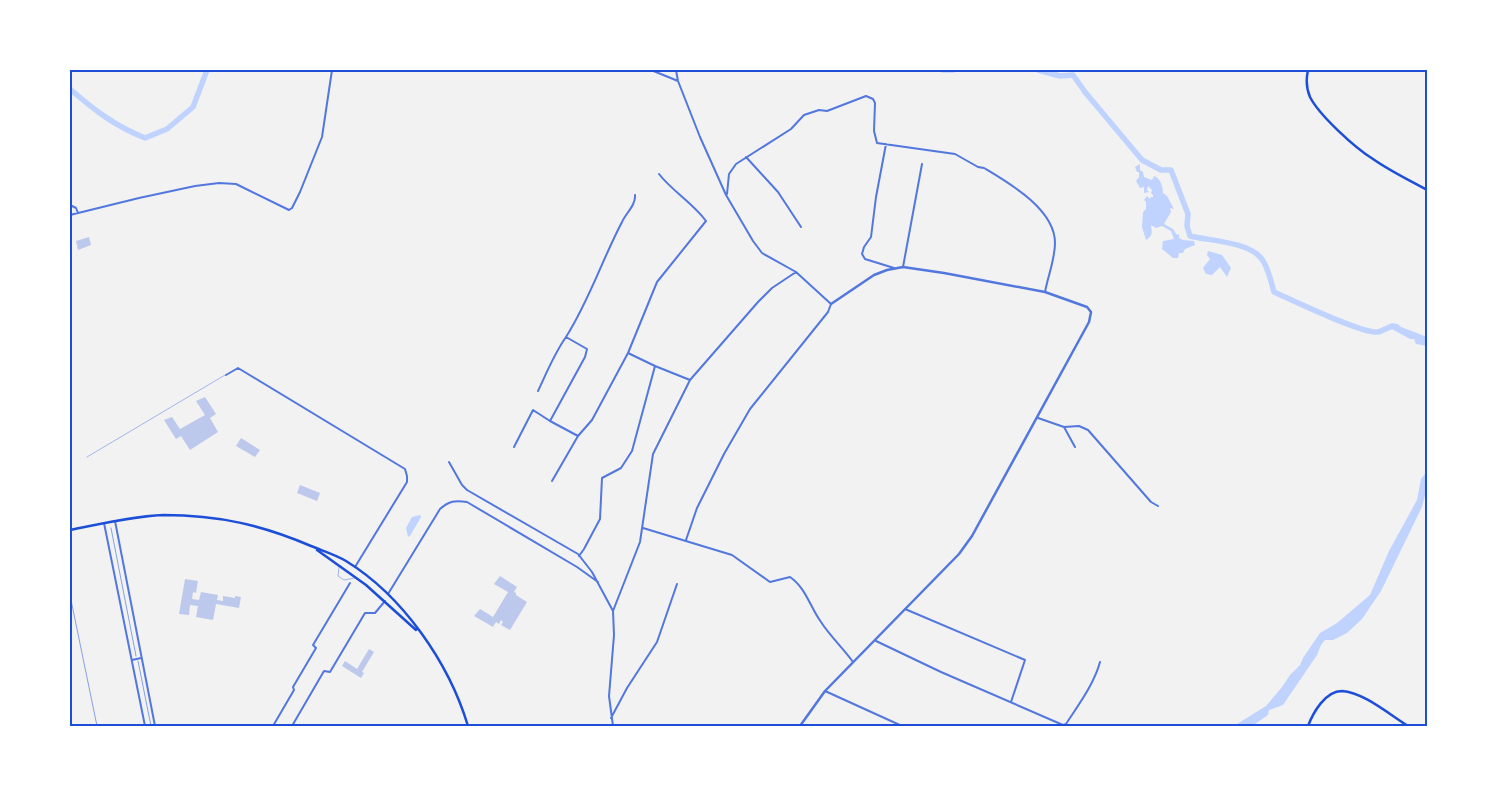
<svg xmlns="http://www.w3.org/2000/svg" width="1497" height="796" viewBox="0 0 1497 796" font-family="'DM Sans',sans-serif">
<rect width="100%" height="100%" fill="#f2f2f2"/>
<path fill="#bfd3fe" d="M 1140,164 L 1140,170 L 1143,172 L 1144,177 L 1152,180 L 1154,176 C 1161,179 1163,187 1163,193 L 1167,196 L 1174,209 L 1170,208 L 1171,212 L 1164,224 L 1173,229 L 1177,235 L 1179,234 L 1179,238 L 1183,240 L 1194,241 L 1195,245 L 1185,249 L 1183,253 L 1179,253 L 1178,258 L 1173,258 L 1162,249 L 1163,241 L 1174,239 L 1171,231 L 1162,226 L 1156,228 L 1151,225 C 1152,233 1153,235 1146,240 L 1142,227 L 1143,212 L 1146,209 L 1146,202 L 1144,200 L 1147,196 L 1150,199 L 1151,197 L 1153,197 L 1153,195 L 1151,193 L 1152,190 L 1148,186 L 1147,190 L 1149,192 L 1144,193 L 1144,187 L 1140,188 L 1136,181 L 1139,177 L 1139,172 L 1137,172 L 1135,167 Z
M 1208,251 L 1222,255 L 1231,268 L 1227,277 L 1220,267 L 1212,275 L 1206,274 L 1203,268 L 1210,259 L 1207,255 Z
M 1391,323 L 1427,337 L 1427,346 L 1416,344 L 1414,339 L 1410,339 L 1390,328 Z
M 1427,471 L 1427,488 L 1422,507 L 1381,591 L 1362,619 L 1347,633 L 1333,640 L 1325,640 L 1321,645 L 1317,655 L 1283,705 L 1269,710 L 1268,715 L 1252,726 L 1234,726 L 1266,706 L 1282,687 L 1290,675 L 1300,665 L 1303,658 L 1320,633 L 1337,623 L 1370,595 L 1389,551 L 1417,500 L 1421,479 Z
M 420,515 L 421,517 L 410,536 L 408,537 L 406,528 L 412,517 Z"/>
<g fill="none" stroke-linecap="round" stroke-linejoin="round">
<path stroke="#bfd3fe" stroke-width="5.5" d="M 943,70 L 953,70
M 1038,70 L 1060,76 L 1073,75 L 1085,92 L 1142,160 L 1161,170 L 1171,170 L 1188,214 L 1187,226 L 1190,236 C 1211,241 1248,242 1261,258 C 1268,266 1271,282 1274,292 C 1292,300 1362,334 1378,332 C 1383,331 1388,327 1393,326 L 1397,327
M 70,89 C 94,110 115,126 145,138 L 167,129 L 193,107 L 207,70"/>
</g>
<path fill="#bdc9ec" d="M 89,237 L 91,245 L 78,250 L 76,241 Z
M 205,397 L 216,414 L 210,418 L 218,432 L 190,450 L 181,436 L 176,439 L 164,420 L 172,417 L 180,429 L 205,415 L 196,401 Z
M 241,438 L 260,450 L 255,457 L 236,446 Z
M 300,485 L 320,493 L 317,501 L 297,493 Z
M 500,576 L 517,587 L 514,592 L 516,593 L 516,595 L 527,602 L 510,630 L 501,625 L 503,622 L 501,620 L 499,624 L 496,622 L 493,627 L 474,616 L 480,609 L 493,617 L 508,592 L 494,584 Z
M 185,579 L 198,581 L 196,593 L 193,592 L 192,599 L 199,600 L 201,592 L 218,595 L 217,600 L 223,601 L 223,596 L 235,598 L 235,596 L 241,597 L 239,608 L 216,604 L 213,620 L 196,617 L 198,606 L 190,605 L 189,615 L 179,614 Z
M 369,649 L 374,652 L 362,672 L 364,673 L 361,678 L 342,666 L 345,661 L 357,669 Z"/>
<g fill="none" stroke-linecap="round" stroke-linejoin="round">
<path stroke="#1d4ed8" stroke-width="0.5" d="M 111,528 L 136,656
M 70,595 L 97,726
M 138,661 L 151,726"/>
<path stroke="#5277de" stroke-width="0.5" d="M 87,457 L 225,375
M 339,567 L 338,576 L 344,580 L 355,578"/>
<path stroke="#5277de" stroke-width="2" d="M 651,70 L 678,81
M 676,70 L 678,81 L 700,137 L 726,195 L 753,241 L 762,253 L 796,272 L 831,304 L 828,312 L 750,409 L 724,454 L 697,508 L 686,540
M 886,144 L 876,197 L 871,237 L 864,247 L 862,254 L 865,259 L 894,268
M 746,157 L 778,192 L 801,227
M 727,194 L 729,174 L 736,164 L 791,129 L 804,115 L 819,110 L 827,111 L 866,96 L 873,99 L 875,103 L 874,131 L 877,143 L 955,154 L 978,167 L 984,168 C 1009,183 1055,209 1055,243 C 1055,259 1048,276 1045,292
M 70,205 L 76,208 L 78,213
M 70,215 L 139,198 L 195,186 L 219,183 L 236,184 L 289,210 L 292,208 L 300,192 L 322,137 L 332,70
M 903,267 L 922,164
M 566,337 C 589,301 602,260 622,222 C 626,213 636,205 635,195
M 655,366 L 628,353 L 657,282 L 706,221 C 693,203 672,191 659,174
M 226,375 L 238,368 L 405,469 L 407,476 L 407,482 L 355,567
M 538,391 C 547,372 554,354 566,337 L 587,349 L 585,357 L 550,421 L 578,436
M 1038,418 L 1064,427 L 1075,447
M 1064,427 L 1079,426 L 1088,430 L 1151,502 L 1158,506
M 514,447 L 533,410 L 550,421
M 449,462 L 462,485 L 467,490 L 578,554 L 592,572 L 613,611 L 614,635 L 609,696 L 613,726
M 552,481 L 578,436 L 592,420 L 628,353
M 115,521 L 155,726
M 104,523 L 145,726
M 643,528 L 732,555 L 770,582 L 790,577 C 806,588 810,607 821,622 C 830,636 843,648 853,662
M 579,556 L 584,549 L 600,519 L 602,478 L 621,468 L 632,451 L 655,366 L 690,380
M 388,594 L 440,509 C 449,501 455,500 467,502 L 577,567 L 598,582
M 905,609 L 1025,660 L 1011,702
M 613,611 L 640,542 L 653,454 L 690,380 L 758,302 L 772,288 L 796,272
M 876,641 L 941,672 L 1063,725 L 1066,724 C 1079,704 1094,684 1100,662
M 132,660 L 141,658
M 825,691 L 902,726
M 611,718 L 627,688 L 657,642 L 677,584
M 273,726 L 294,690 L 293,687 L 316,648 L 313,645 L 350,583
M 292,726 L 324,671 L 330,672 L 365,613 L 375,613 L 385,601
M 1103,726 L 1103,725"/>
<path stroke="#5277de" stroke-width="2.5" d="M 800,726 L 825,691 L 959,554 L 972,536 L 1089,322 L 1091,312 L 1087,307 L 1045,292 L 944,273 L 903,267 L 887,270 L 874,275 L 831,304"/>
<path stroke="#1d4ed8" stroke-width="2.5" d="M 1308,70 C 1306,79 1306,88 1310,97 C 1319,115 1355,148 1373,159 C 1390,171 1409,180 1427,190
M 70,530 C 101,524 133,516 164,515 C 218,515 262,525 311,546 C 323,551 336,555 346,561 C 403,596 449,663 468,726
M 317,550 L 366,585 L 416,630
M 1308,726 C 1313,713 1325,691 1342,691 C 1363,692 1390,715 1408,726"/>
</g>
<rect width="1497" height="796" fill="none" stroke="#ffffff" stroke-width="142"/>
<rect x="71" y="71" width="1355" height="654" fill="none" stroke="#1d4ed8" stroke-width="2"/>
</svg>
